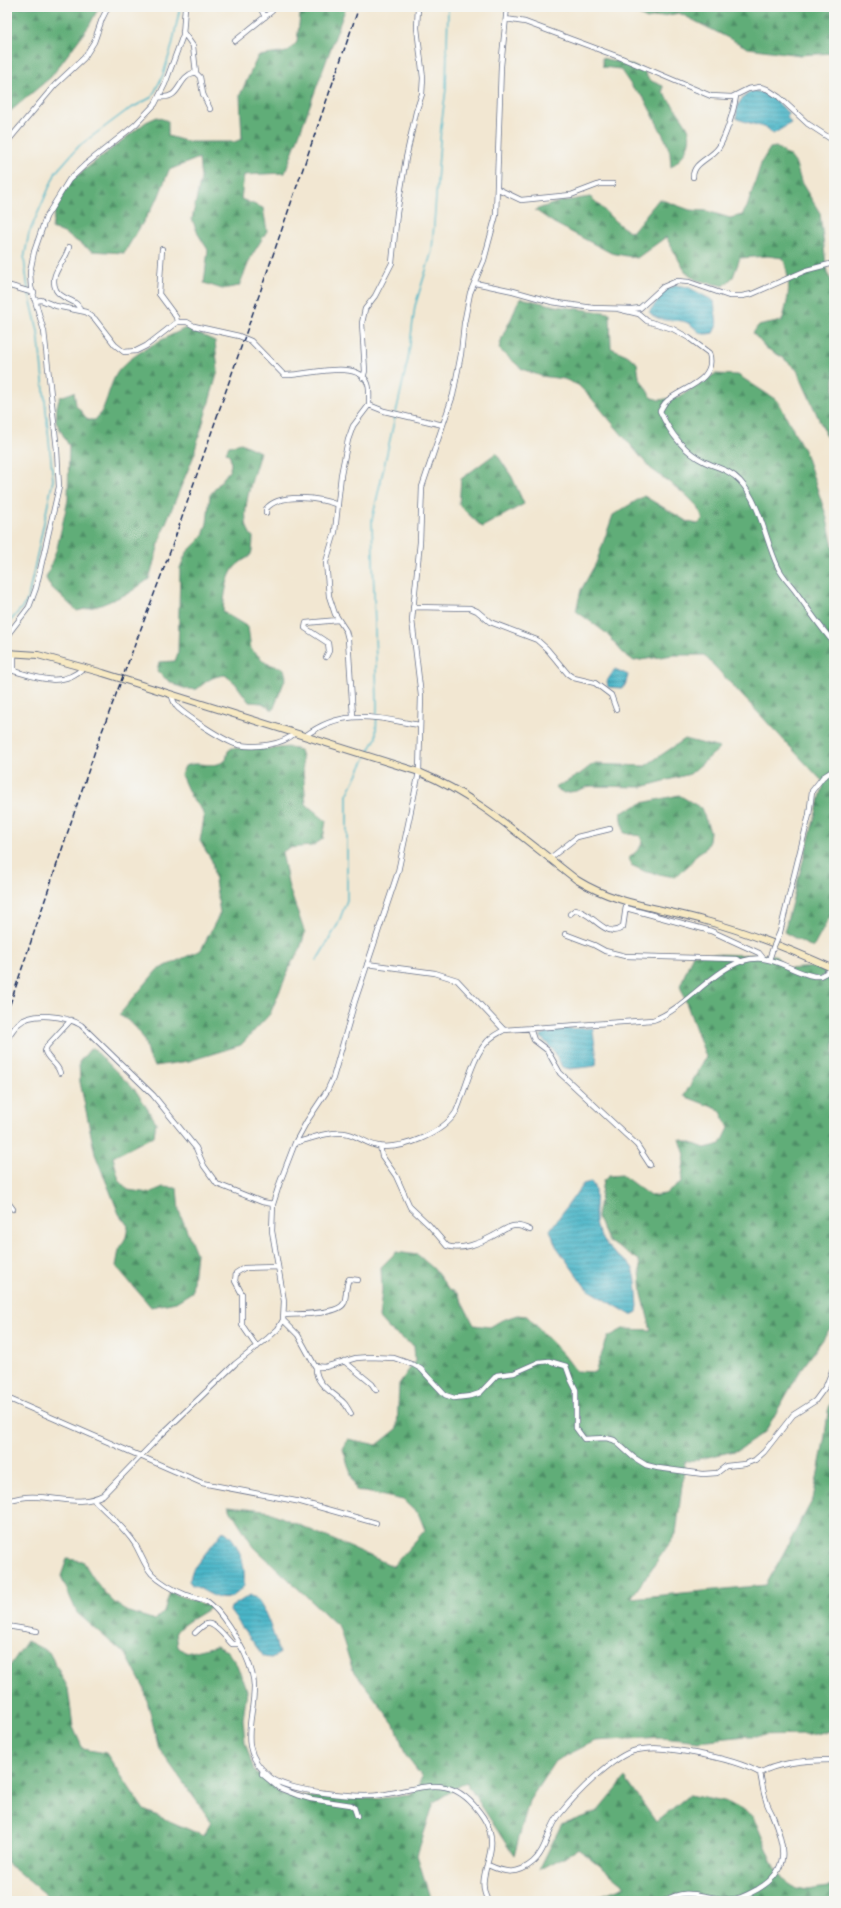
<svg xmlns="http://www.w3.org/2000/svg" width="841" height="1908" viewBox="0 0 841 1908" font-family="Kalam,sans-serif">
<defs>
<pattern id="forest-firs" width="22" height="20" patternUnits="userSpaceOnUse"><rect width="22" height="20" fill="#60ad78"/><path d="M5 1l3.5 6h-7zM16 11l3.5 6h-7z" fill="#4e8d66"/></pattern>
<pattern id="water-rules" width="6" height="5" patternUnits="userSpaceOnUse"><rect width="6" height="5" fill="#4bb6c8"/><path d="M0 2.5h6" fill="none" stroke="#3e94a6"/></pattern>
</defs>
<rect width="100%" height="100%" fill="#f6f6f2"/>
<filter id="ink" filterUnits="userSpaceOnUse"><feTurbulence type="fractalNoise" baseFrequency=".025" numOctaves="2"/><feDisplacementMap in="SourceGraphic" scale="8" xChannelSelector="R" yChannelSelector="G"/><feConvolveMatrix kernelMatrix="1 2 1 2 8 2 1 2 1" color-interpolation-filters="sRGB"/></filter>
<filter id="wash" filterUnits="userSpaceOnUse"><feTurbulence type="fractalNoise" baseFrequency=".012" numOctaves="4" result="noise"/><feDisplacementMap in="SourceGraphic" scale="16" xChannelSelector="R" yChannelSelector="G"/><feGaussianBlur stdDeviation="0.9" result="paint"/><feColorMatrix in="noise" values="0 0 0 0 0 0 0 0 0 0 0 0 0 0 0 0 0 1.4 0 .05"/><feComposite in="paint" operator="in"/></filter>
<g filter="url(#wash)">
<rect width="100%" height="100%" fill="#f2e7d2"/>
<path fill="url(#forest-firs)" stroke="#3e6e6b" d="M 7,7 L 99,7 L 89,26 L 51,77 L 7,114 Z
M 301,7 L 346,7 L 285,173 L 244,175 L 241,199 L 263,208 L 267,231 L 251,257 L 239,286 L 222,289 L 204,283 L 208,250 L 198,234 L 192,219 L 201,178 L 199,158 L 169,170 L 158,198 L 124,253 L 92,251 L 64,233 L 52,228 L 56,206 L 70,181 L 146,122 L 157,117 L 168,121 L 168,136 L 189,142 L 234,142 L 242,139 L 240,95 L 258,56 L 287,52 L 297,42 Z
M 623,7 L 834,7 L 834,53 L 800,55 L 748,48 L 679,13 L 647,19 Z
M 602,58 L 631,65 L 644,71 L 649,80 L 663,86 L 663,92 C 671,103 680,114 687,126 C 695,140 683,159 671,167 L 670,153 L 666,141 L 644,98 L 633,88 L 620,69 L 603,67 Z
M 776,147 L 790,156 L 796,164 L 801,182 L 820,213 L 827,273 L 834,285 L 834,453 L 797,370 L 782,357 L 766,348 L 753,333 L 758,326 L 782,321 C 789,297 792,283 783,258 L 768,256 L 740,258 L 733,277 L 724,286 L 696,280 L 685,271 L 666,237 L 637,258 L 611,253 L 554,223 L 535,210 L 558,202 L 590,197 C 605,208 615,226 632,232 L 659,199 L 690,210 L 707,211 L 730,218 L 742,215 L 747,207 L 762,161 L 770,148 Z
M 521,298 L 556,306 L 610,313 L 611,348 L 627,355 L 637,363 L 639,377 L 651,397 L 659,400 L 679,397 L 715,374 L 738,375 L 778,401 L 805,452 L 826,515 L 834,550 L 834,909 L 813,948 L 784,932 L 824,783 L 704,655 L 673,655 L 634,661 L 623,653 L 606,633 L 576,611 L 581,590 L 596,563 L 613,515 L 644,496 L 688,522 L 698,524 L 703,519 L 698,507 L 686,495 L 650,468 L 592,399 L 578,385 L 564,379 L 541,376 L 522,369 L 499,349 C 502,335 505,331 511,319 C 515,311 515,305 521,298 Z
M 186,328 L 215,341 L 218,371 L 195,450 L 195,453 L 163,530 L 149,579 L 129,593 L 101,605 L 77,611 L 49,585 L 46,578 L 57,548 L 68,500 L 69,446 L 56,422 L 57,406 L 60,397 L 74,392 L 76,405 L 88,420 L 95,420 C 107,409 108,387 117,373 C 130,354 165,338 186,328 Z
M 241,443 L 260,452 C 255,473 235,520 253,537 C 252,564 250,552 235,567 C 226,576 224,600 223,612 L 248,627 L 251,649 L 266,663 L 284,669 L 286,677 L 273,710 L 262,703 L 249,702 L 235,683 L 225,675 C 212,676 207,681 197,689 C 182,691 168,682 157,671 L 159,662 L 175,661 L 178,653 L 180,568 L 186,553 L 203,536 L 207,523 L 210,495 L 229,471 L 231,465 L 230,456 L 226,452 L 229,446 Z
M 496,453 L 512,477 L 524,504 L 482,527 L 459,505 L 461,479 Z
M 685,739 L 720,748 L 690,774 L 642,787 L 590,786 L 576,791 L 564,793 L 555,788 L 580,774 L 593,764 L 645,766 Z
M 287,747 L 300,750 L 302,757 L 306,804 L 326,821 L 323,839 L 312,846 L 289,848 L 282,852 L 289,888 L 305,933 L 299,952 L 292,962 L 270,1014 L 241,1045 L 189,1061 L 155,1066 C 146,1056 148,1054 145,1043 C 141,1030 130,1021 119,1015 L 157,970 L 201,950 L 220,913 L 212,861 L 200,841 L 204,818 L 202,810 L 191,797 L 181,775 L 185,766 C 199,760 213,770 226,760 L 228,751 L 232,748 L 271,749 Z
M 679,795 L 701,808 L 710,831 L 709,841 L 705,849 L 697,854 L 689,865 L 675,877 L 646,872 L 631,865 L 629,858 C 635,852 646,846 640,836 L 624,833 L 621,813 L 642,803 Z
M 693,954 L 775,955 L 787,969 L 816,967 L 834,977 L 834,1324 L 799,1373 L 765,1432 L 739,1450 L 685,1462 L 676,1534 L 631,1598 L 766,1585 L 813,1499 L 825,1436 L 828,1411 L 834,1394 L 834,1730 L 810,1735 L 746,1736 L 699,1741 L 662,1737 L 595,1741 L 555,1761 L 529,1801 L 514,1856 L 466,1782 L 434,1802 L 417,1855 L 431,1901 L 53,1901 L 7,1863 L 7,1670 L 27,1641 L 49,1652 L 68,1688 L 73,1727 L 83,1749 L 106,1753 L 144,1810 L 204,1836 L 211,1821 L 159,1749 L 144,1688 L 127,1656 L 77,1613 L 61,1576 L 67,1559 L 83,1561 C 94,1580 108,1602 129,1612 C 137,1615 147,1617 155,1620 L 164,1611 L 170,1592 L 211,1607 C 199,1616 185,1621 176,1632 L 178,1647 L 186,1653 L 216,1646 L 227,1651 L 237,1665 L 247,1691 L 243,1719 L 245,1742 L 254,1770 L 285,1796 L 374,1799 L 410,1795 L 416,1790 L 422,1777 L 406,1756 L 396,1727 L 352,1668 L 339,1627 L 254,1547 L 228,1506 L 265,1510 L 393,1566 L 425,1530 L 419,1515 L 403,1500 L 356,1490 L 343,1449 L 348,1439 L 377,1445 L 397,1429 L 399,1384 L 415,1361 L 414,1346 L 391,1331 L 379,1318 L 382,1290 L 381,1267 L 396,1252 L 418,1255 L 434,1269 L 448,1288 L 458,1294 L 474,1325 L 490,1327 L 502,1320 L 517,1315 L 527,1316 L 564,1355 L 576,1371 L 595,1372 L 608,1337 L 623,1329 L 651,1330 L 642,1294 L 639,1260 L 609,1242 L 597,1217 L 603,1181 L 609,1176 L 622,1175 L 650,1196 L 665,1194 L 681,1183 L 685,1155 L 680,1139 L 705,1148 L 721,1144 L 729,1128 L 720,1110 L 684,1096 L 706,1057 L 680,986 Z
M 92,1047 L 136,1091 L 156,1122 L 154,1136 L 113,1157 L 119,1180 L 128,1190 L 149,1193 L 163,1187 L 177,1188 L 179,1211 L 196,1253 L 192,1292 L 176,1302 L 151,1307 L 116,1266 L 119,1250 L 126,1237 L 128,1226 L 119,1214 L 95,1154 L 80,1082 L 79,1062 Z
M 625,1778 L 656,1822 L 689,1795 L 729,1803 L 753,1816 L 774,1865 L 783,1880 L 794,1887 L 807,1890 L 834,1886 L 834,1901 L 586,1901 L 625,1886 L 579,1849 L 539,1870 L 561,1825 L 598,1811 Z"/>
<path fill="url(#water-rules)" stroke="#337293" d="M 755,91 C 770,93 779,103 789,114 L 787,117 L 791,123 L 773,134 L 767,128 L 737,119 C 734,107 743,93 755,91 Z
M 676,285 L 688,287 L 714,301 L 717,325 L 713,333 C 697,337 699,329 688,323 C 677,317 661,325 649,312 L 666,289 Z
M 615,669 L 628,675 L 625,686 L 621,688 L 608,687 L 607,681 Z
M 593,1028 C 593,1040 598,1053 596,1065 L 595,1066 L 570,1069 L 562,1067 L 554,1051 L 540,1036 L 555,1029 Z
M 591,1182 C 600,1191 592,1213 596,1226 C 600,1236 607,1246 615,1254 C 621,1259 630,1262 633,1269 C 637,1278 637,1296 638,1306 L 637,1312 L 631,1315 L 586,1288 L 556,1246 L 550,1230 L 583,1184 Z
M 223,1531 C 233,1534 241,1554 243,1563 C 245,1571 244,1579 244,1586 C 224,1610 214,1594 192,1585 L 189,1581 L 193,1569 Z
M 250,1595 C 263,1596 276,1642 279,1654 L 271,1658 L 264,1657 L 230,1611 L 231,1607 Z"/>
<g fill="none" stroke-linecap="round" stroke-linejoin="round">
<path stroke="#4bb6c8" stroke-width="1.5" d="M 28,289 L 24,259 L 29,233 L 56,172 L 79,146 L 126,111 L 152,97 L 163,75 L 172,46 L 180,7
M 7,625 L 25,604 L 28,598 L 53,480 L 38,331 L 29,293
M 368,753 L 376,738 L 377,704 L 372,520 L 408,359 L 415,306 L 432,251 L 441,127 L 446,89 L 448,7
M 317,960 L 338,924 L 347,900 L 347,795 L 366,757"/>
</g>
</g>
<g filter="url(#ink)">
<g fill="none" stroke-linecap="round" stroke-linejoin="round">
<g stroke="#666f87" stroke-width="6">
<path id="street" d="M 260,7 L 265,17
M 506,19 L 525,22 L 619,57 L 711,96 L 732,97 L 748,89 L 760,87 L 767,89 L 779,97 L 808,124 L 834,141
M 183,32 L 193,46 L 196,73
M 235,41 L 272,11
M 160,97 C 182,99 176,78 195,72 L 200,77 L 203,94 L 210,109
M 7,142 L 55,85 L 84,58 L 94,42 L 102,19 L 108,7
M 693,177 C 693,162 711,159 719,147 C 726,136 734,110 736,96
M 498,189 L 521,200 L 571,195 L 600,184 L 613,184
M 69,247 C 66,262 48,273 56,290 C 62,301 79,299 80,311
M 162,249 L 159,294 L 176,317 L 177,322
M 475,283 L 513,291 L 552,302 L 593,308 L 632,309 L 640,308 L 663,287 L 677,281 L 689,282 L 729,296 L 742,296 L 752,294 L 807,270 L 834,263
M 7,285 L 34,293
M 36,301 L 41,300 L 56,306 L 86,312 L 95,319 L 115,345 L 124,352 L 136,351 L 146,346 L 177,322 L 187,322 L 194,326 L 239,336 L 251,341 L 284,375 C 303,377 359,357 368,384 C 370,390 369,399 369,405 L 384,411 L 443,425
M 618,309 L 639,314 L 647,321 L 673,329 L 689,338 L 709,353 C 718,381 681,388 667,401 C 664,403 662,408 660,411 C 669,431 684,452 705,462 C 718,468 730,470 740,481 C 761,504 765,540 778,567 C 782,576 790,584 796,592 C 808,609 820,627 834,643
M 363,378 L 365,371 L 362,323 L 365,309 L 375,296 L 392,263 L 397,213 L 406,158 L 416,112 L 422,94 L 423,78 L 417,28 L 418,7
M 266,513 L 266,509 C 279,492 321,498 338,505
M 413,607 L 470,608 L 477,611 L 490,622 L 537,640 L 547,649 L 568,674 L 574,678 L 595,683 L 611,695 L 616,709
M 9,653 L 9,633 L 29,607 L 36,588 L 59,487 L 57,450 L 44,331 L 31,287 L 30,272 L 34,252 L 46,217 L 69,180 L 86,164 L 135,125 L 155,104 L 165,84 L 183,35 L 185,7
M 326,657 L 329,651 L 328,643 L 305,628 L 306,623 L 338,620
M 7,669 C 33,676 62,690 84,667
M 14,671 L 14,653
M 171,694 C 173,699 174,704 178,708 C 188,717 227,743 239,745 C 256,748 283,745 295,733
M 353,716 L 348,639 L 346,631 L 335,614 L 329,596 L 326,562 L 335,532 L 341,475 L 348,440 L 353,426 L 369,405
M 305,736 C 344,707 376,718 420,725
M 549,859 L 577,837 L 610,829
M 626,908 L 711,931 L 759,953 L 763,958
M 570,914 L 575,910 C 592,911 606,941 623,927 L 626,906
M 780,932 L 809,815 L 812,791 L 823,777 L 834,770
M 565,934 L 594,945 L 605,951 L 625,956 L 736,959 L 743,962
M 769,960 L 773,948
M 367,964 L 435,973 L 457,980 L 504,1030
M 530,1028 L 534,1040 L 547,1050 L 560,1073 L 637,1145 L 650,1165
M 7,1039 C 10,1034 14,1028 18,1024 C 32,1011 66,1016 81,1025 L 153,1095 L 196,1148 L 204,1166 L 217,1184 L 262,1202 L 273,1204
M 60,1073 C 58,1063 47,1060 45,1051 L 47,1046 L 71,1020
M 295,1143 C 310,1139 329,1131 344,1133 C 356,1134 366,1144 378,1146 C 403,1150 443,1133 456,1112 C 465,1092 472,1058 486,1043 C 490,1037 497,1034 504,1030 L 653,1020 C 690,1008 722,953 764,959 C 781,961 796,973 814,976 L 820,976 L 834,969
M 380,1146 L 382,1156 L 396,1176 L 410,1207 L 429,1225 L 447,1246 C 460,1251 481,1243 493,1236 C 508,1228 512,1221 530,1230
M 7,1201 L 13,1209
M 284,1315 C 296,1314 339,1315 344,1303 C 347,1296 345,1286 349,1279 L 358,1280
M 283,1320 L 298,1335 L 315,1366 L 325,1367 L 356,1358 L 370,1357 L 394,1358 L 414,1365 L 421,1369 L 445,1395 L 454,1398 L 471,1396 L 480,1393 L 497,1375 L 514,1373 L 539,1362 L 549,1361 L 566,1366 L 571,1380 L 576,1390 L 576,1428 L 584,1439 L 606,1438 L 614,1440 L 633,1457 L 646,1465 L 658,1468 L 703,1474 L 717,1473 L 726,1466 L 745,1464 L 755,1460 L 764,1452 L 793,1415 L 815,1401 L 826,1386 L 834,1366
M 257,1347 L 242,1325 L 242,1294 L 235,1281 L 236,1273 L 244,1268 L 278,1267
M 344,1361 L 372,1384 L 376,1390
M 316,1367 C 315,1385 333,1392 344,1403 C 347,1406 349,1411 351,1414
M 7,1398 L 202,1483 L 301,1502 L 376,1523
M 94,1500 C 108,1514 124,1527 135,1544 C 141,1554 144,1565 152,1574 C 161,1583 174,1590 186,1595 C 193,1597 202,1599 208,1602 C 221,1611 238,1640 245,1654 C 250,1665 254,1675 254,1687 C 254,1722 236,1749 270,1777 C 288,1792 358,1798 381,1795 C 425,1788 452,1771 483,1817 C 506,1852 472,1871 488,1901
M 7,1501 C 17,1498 28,1496 38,1497 C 61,1498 82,1506 103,1495 L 160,1436 L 235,1364 L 268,1338 L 278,1329 L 283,1320 L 284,1301 L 272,1231 L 273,1204 L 280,1182 L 295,1143 L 307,1121 L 327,1091 L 333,1078 L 355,1001 L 398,872 L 419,772 L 421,696 L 412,620 L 420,542 L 422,487 L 453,395 L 461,354 L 464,324 L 470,293 L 484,260 L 496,215 L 501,66 L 507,7
M 7,1626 L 37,1631
M 195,1633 C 198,1630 202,1626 206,1624 C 214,1621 227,1639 232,1644 L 238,1644
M 263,1770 L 262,1774 L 279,1788 L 297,1795 L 311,1799 L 351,1805 L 354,1807 L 357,1816
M 760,1773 C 778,1762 813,1760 834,1760
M 488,1865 C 505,1873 518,1875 533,1862 C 546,1851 548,1829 559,1815 C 574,1796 613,1755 637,1750 C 656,1746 676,1750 694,1753 C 717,1757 740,1762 760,1773 C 762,1782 763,1792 766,1800 C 767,1805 770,1810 772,1814 C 785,1845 791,1870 758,1889 C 747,1895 737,1901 724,1899 C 700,1897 687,1887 664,1901"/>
</g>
<g stroke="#666f87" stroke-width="8">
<path id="secondary" d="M 7,653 L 38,655 L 103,673 L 419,772 C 478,796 526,841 577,880 C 617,905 662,908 706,921 C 751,933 792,950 834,969"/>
</g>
<use href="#street" stroke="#fff" stroke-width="4.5"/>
<use href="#secondary" stroke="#f7e9c3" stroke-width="6"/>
<path stroke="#1b2f5e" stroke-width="1.5" stroke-dasharray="6 3" stroke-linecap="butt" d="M 7,1013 L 98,742 L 170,552 L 359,7"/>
<g stroke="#666f87" stroke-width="6" stroke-linecap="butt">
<path id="street-bridge" d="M 773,948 L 780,932"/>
</g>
<use href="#street-bridge" stroke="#fff" stroke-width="4.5"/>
</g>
</g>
<rect width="841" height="1908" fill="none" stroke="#f6f6f2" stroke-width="24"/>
</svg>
